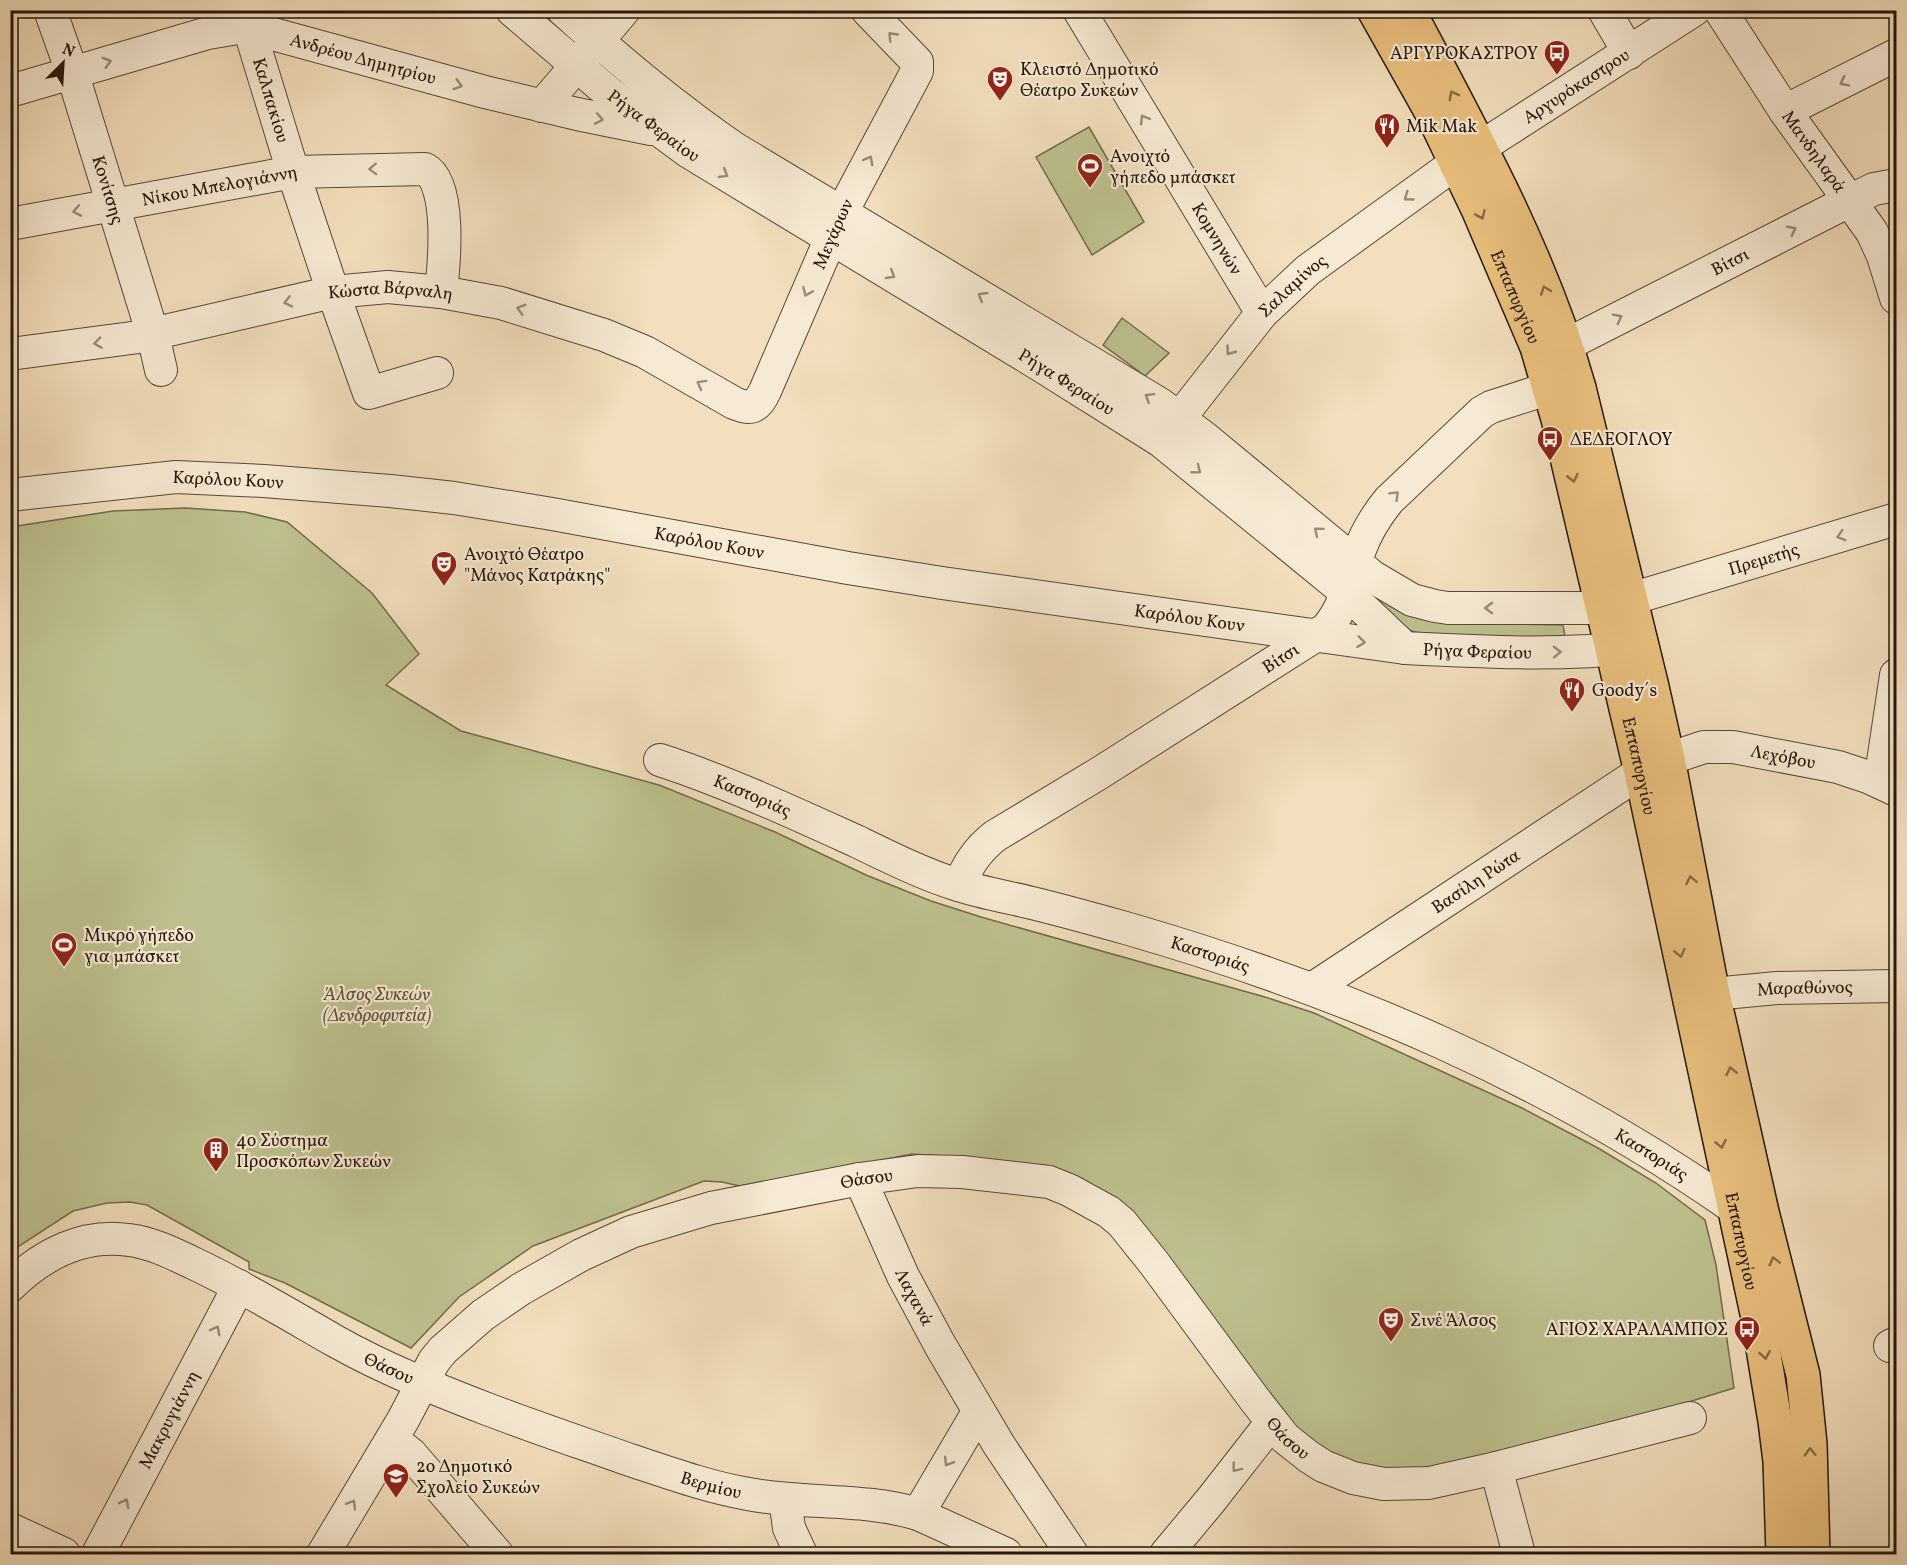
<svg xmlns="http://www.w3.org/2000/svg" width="1907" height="1565" viewBox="0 0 1907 1565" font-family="Vollkorn,serif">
<rect width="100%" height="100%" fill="#f3dfbd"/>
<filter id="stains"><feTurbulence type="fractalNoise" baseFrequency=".00333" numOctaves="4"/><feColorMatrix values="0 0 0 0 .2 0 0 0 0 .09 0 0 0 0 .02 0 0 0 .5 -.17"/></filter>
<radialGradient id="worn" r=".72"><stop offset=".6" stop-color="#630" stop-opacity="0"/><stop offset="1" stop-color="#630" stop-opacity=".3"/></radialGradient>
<path fill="#bec18f" stroke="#716c4e" stroke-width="1.5" d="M 1089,127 L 1144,222 L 1092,255 L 1036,157 Z
M 1122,318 L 1169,353 L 1145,376 L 1103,345 Z
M 185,508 L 245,512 L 287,522 L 372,593 L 419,654 L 386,685 L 461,731 L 659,785 L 775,832 L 866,875 L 931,901 L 981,917 L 1265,997 L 1314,1013 L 1522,1108 L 1598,1148 L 1656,1183 L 1705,1220 L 1716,1265 L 1734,1388 L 1679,1405 L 1452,1467 L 1396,1472 L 1352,1462 L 1332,1453 L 1298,1432 L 1218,1334 L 1041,1166 L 942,1156 L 912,1154 L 744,1187 L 722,1182 L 704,1181 L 533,1246 L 459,1297 L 411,1348 L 285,1283 L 249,1269 L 249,1262 L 147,1205 L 130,1202 L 107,1203 L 73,1211 L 19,1246 L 11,1254 L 11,527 L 113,511 Z
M 1375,592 L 1449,623 L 1563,625 L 1565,636 L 1459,638 L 1415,632 L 1409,630 L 1366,593 Z"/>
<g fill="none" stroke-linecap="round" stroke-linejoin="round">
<g stroke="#584838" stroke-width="34">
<g id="minor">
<path id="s1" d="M 50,10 L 72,72 L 153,335 L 161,370"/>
<path id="s2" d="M 512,10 L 609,93 L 689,152 L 1040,365 L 1161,441 L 1346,592 L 1405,648 C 1483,652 1561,656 1638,647"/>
<path id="s3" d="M 563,10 C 618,60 673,106 734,148 L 1160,404 L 1205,438 L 1373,577 L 1412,600 L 1435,606 L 1448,608 L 1587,608 L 1614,604 L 1896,519"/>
<path id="s4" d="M 1079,10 L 1262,313"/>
<path d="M 1604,10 L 1629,53"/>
<path id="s5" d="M 1720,10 L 1785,111 L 1872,232 L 1883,256 L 1896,298"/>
<path id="s6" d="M 244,11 L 293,172 L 333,292 L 369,393 L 437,373"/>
<path id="s7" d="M 10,91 L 208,33 L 238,28 L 251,28 L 485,92 L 577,114 L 651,129"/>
<path d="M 542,106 L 624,10"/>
<path d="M 1785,111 L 1896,55"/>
<path id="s8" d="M 10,224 L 293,172 L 425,169 C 452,183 444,265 441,292"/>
<path id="s9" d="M 1566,345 L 1849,201 L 1874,189 L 1896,185"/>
<path id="s10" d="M 10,354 L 139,337 L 333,292 L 388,287 L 441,292 L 501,303 L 604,335 L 645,352 L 734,403 C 751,410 756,409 765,391 L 842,212 L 917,71 L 917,62 L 867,10"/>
<path id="s11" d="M 1167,434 L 1262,313 L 1308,270 L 1456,163 L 1694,10"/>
<path id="s12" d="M 10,495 L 176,477 L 264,481 L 390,491 L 454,498 L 552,514 L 848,568 L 942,583 L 1405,648"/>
<path id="s13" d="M 1668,759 L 1704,747 L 1733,747 L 1838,767 L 1868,777 L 1896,790"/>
<path id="s14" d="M 660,760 C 727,782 792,812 856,841 C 889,857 923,874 958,885 C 983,893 1008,897 1032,903 C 1065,911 1097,920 1129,929 C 1346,992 1548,1078 1734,1208"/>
<path d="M 1880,782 L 1896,675"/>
<path id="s15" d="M 959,885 C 968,865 977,850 995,836 L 1098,774 L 1326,629 C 1346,607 1349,579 1359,552 C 1366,532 1376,516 1389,500 L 1482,412 L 1491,407 L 1550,388"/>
<path id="s16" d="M 1312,989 L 1641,772"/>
<path id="s17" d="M 1713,994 L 1777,988 L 1896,986"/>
<path id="s18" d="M 860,1179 L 903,1276 L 940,1345 L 999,1445 L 1072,1554"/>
<path id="s19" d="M 10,1286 C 42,1255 83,1233 129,1240 C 152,1243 172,1253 193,1263 C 242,1286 288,1314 335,1341 C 383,1368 435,1389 487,1409 C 534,1427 582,1443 630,1460 C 667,1472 705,1486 743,1493 C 800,1505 861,1497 918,1514 L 1006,1554"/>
<path d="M 1890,1346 L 1896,1343"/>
<path d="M 392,1439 L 411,1454 L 497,1554"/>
<path d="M 1496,1468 L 1519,1554"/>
<path d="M 785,1499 L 789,1528 L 801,1554"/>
<path d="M 918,1514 L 978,1412"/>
<path d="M 10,1529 L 64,1554"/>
<path id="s20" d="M 98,1554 L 239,1286"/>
<path id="s21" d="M 323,1554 L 403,1420 L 434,1361 L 443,1350 L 483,1315 L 521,1289 L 581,1255 L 631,1232 L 711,1208 L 860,1179 L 918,1171 L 962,1172 L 1049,1182 L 1069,1190 L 1109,1212 L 1122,1223 L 1154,1263 L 1255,1400 L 1285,1438 L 1309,1457 L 1323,1466 L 1353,1478 L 1384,1484 L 1429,1483 L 1496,1468 L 1690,1418"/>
<path d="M 1166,1554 L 1211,1500 L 1272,1422"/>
</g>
</g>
<g stroke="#24160c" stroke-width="36">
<g id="major">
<path id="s22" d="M 1374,10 L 1432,113 L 1478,209 L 1537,347 L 1558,419 L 1641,772 L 1758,1318 L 1775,1421 L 1780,1461 L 1783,1554"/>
<path d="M 1408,10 C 1473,133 1541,254 1579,388 L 1652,687 L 1668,759 L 1713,994 L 1762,1212 L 1803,1375 L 1810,1444 L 1813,1554"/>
</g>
</g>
<use href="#minor" stroke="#f7ead4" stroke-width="32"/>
<use href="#major" stroke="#eac07e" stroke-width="33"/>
</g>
<defs><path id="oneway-chevron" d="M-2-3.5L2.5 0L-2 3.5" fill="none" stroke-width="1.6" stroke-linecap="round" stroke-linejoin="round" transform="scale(1.5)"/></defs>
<g stroke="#988b7a">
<use href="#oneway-chevron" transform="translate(892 36) rotate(-134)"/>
<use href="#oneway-chevron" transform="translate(107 62) rotate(-16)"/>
<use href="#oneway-chevron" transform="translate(1844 82) rotate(153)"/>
<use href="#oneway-chevron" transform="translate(458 85) rotate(16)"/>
<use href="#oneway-chevron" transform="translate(599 119) rotate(11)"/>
<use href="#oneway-chevron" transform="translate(1144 119) rotate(-121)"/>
<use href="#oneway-chevron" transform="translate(869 160) rotate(-62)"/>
<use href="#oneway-chevron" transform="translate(373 169) rotate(178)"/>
<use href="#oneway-chevron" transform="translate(724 174) rotate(31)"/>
<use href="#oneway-chevron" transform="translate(1408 197) rotate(144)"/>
<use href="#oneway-chevron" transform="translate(77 211) rotate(169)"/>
<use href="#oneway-chevron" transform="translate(1792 230) rotate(-27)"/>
<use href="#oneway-chevron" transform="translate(891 275) rotate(31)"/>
<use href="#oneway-chevron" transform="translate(807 292) rotate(113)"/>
<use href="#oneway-chevron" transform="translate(982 296) rotate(-149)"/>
<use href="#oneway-chevron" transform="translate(288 302) rotate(167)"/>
<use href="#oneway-chevron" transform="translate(521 309) rotate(-164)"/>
<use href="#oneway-chevron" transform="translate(1618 318) rotate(-27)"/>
<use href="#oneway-chevron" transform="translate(98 343) rotate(172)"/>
<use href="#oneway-chevron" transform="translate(1230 351) rotate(127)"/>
<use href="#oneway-chevron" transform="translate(701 384) rotate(-151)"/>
<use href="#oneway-chevron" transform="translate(1149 397) rotate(-148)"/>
<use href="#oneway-chevron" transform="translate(1197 470) rotate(39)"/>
<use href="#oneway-chevron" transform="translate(1395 495) rotate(-45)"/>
<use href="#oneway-chevron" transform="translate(1318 531) rotate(-140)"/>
<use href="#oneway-chevron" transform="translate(1841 536) rotate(163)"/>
<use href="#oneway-chevron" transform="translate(1489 608) rotate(-180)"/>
<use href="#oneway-chevron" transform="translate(1361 642) rotate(7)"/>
<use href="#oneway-chevron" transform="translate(1557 652) rotate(-1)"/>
<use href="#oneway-chevron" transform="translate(216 1330) rotate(-62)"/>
<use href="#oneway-chevron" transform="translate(948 1462) rotate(121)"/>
<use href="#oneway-chevron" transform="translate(1236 1468) rotate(128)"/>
<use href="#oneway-chevron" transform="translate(125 1503) rotate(-62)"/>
<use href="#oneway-chevron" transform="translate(352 1504) rotate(-59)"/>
</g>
<g stroke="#876b45">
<use href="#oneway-chevron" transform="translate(1453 95) rotate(-118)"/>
<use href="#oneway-chevron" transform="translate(1481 215) rotate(66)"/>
<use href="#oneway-chevron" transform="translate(1545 290) rotate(-111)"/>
<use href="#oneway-chevron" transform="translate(1573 478) rotate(77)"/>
<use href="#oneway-chevron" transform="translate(1691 880) rotate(-101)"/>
<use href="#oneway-chevron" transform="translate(1680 953) rotate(78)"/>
<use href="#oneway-chevron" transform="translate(1731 1071) rotate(-103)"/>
<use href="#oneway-chevron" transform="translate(1721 1144) rotate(78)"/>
<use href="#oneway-chevron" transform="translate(1774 1261) rotate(-104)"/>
<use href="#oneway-chevron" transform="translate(1765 1355) rotate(80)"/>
<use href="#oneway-chevron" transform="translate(1810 1452) rotate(-92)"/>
</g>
<defs>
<g id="bus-pin" transform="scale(1.35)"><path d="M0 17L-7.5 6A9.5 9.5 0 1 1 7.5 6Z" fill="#8f2418" stroke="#f7ead4"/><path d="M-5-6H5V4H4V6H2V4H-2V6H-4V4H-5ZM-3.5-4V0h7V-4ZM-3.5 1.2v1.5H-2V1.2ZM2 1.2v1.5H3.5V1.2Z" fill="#fff"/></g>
<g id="theatre-pin" transform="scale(1.35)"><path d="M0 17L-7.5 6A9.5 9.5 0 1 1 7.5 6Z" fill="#8f2418" stroke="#f7ead4"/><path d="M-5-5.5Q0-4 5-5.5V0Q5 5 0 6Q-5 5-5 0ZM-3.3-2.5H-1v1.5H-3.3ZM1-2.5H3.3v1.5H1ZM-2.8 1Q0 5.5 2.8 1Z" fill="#fff"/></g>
<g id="restaurant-pin" transform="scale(1.35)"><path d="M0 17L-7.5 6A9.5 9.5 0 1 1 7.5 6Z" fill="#8f2418" stroke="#f7ead4"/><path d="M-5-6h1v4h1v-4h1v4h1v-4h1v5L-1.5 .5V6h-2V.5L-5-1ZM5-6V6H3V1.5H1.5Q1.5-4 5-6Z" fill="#fff"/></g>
<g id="stadium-pin" transform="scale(1.35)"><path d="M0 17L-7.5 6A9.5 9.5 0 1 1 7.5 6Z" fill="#8f2418" stroke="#f7ead4"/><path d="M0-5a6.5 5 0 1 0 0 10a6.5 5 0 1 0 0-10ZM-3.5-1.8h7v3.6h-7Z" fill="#fff"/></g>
<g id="building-pin" transform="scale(1.35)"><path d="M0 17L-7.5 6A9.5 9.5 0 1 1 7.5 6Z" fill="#8f2418" stroke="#f7ead4"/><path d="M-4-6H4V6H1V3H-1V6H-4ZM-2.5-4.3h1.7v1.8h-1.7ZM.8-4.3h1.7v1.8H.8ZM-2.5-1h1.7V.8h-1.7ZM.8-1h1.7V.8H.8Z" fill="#fff"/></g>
<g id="school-pin" transform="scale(1.35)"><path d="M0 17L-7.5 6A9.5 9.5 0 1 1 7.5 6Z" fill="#8f2418" stroke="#f7ead4"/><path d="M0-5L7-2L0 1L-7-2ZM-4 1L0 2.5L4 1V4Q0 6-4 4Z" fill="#fff"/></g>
</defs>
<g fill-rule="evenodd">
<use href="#bus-pin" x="1557" y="53"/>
<use href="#theatre-pin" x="1000" y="79"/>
<use href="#restaurant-pin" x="1387" y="126"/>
<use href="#stadium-pin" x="1090" y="166"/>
<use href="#bus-pin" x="1550" y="439"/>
<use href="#theatre-pin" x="444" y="564"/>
<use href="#restaurant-pin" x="1572" y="690"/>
<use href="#stadium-pin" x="64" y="945"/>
<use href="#building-pin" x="216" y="1150"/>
<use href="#theatre-pin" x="1391" y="1320"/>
<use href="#bus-pin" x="1747" y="1329"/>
<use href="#school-pin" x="396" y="1476"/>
</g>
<g text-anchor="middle" stroke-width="4.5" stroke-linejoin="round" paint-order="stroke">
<g font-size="18" fill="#24160c" stroke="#f7ead4" text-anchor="start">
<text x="1538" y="59" text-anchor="end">ΑΡΓΥΡΟΚΑΣΤΡΟΥ</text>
<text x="1020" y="75">Κλειστό Δημοτικό<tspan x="1020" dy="21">Θέατρο Συκεών</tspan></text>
<text x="1406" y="132">Mik Mak</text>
<text x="1110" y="162">Ανοιχτό<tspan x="1110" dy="21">γήπεδο μπάσκετ</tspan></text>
<text x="1570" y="445">ΔΕΔΕΟΓΛΟΥ</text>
<text x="464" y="560">Ανοιχτό Θέατρο<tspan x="464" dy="21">"Μάνος Κατράκης"</tspan></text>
<text x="1592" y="696">Goody´s</text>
<text x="84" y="941">Μικρό γήπεδο<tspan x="84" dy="21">για μπάσκετ</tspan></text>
<text x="236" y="1146">4ο Σύστημα<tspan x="236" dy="21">Προσκόπων Συκεών</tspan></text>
<text x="1410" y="1326">Σινέ Άλσος</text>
<text x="1728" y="1335" text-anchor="end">ΑΓΙΟΣ ΧΑΡΑΛΑΜΠΟΣ</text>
<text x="416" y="1472">2ο Δημοτικό<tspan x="416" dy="21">Σχολείο Συκεών</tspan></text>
</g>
<g font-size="18" fill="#24160c" stroke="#f7ead4">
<text dy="6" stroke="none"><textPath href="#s7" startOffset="366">Ανδρέου Δημητρίου</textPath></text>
<text dy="6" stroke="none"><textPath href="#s11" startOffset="542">Αργυρόκαστρου</textPath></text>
<text dy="6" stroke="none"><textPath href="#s6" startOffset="93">Καλπακίου</textPath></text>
<text dy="6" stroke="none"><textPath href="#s2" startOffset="183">Ρήγα Φεραίου</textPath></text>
<text dy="6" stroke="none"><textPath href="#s5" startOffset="170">Μανδηλαρά</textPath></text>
<text dy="6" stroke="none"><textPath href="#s8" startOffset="213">Νίκου Μπελογιάννη</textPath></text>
<text dy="6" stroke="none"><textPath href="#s1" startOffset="189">Κονίτσης</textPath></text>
<text dy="6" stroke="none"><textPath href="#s10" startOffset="964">Μεγάρων</textPath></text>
<text dy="6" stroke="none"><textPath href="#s4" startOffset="267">Κομνηνών</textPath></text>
<text dy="6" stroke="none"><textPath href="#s9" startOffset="184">Βίτσι</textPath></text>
<text dy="6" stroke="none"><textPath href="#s11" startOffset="195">Σαλαμίνος</textPath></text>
<text dy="6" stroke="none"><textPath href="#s10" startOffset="387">Κώστα Βάρναλη</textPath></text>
<text dy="6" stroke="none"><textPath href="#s22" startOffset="320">Επταπυργίου</textPath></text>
<text dy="6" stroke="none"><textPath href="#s2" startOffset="669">Ρήγα Φεραίου</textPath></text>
<text dy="6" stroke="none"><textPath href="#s12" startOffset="219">Καρόλου Κουν</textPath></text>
<text dy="6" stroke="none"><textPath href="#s12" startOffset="705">Καρόλου Κουν</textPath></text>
<text dy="6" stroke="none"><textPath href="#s3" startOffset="1396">Πρεμετής</textPath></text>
<text dy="6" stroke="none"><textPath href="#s12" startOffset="1191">Καρόλου Κουν</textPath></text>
<text dy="6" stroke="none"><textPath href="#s2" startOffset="1173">Ρήγα Φεραίου</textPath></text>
<text dy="6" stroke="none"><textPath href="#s15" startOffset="398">Βίτσι</textPath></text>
<text dy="6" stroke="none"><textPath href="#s13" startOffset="118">Λεχόβου</textPath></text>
<text dy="6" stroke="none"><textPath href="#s22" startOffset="806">Επταπυργίου</textPath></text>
<text dy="6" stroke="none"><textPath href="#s14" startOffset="99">Καστοριάς</textPath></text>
<text dy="6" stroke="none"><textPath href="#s16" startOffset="196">Βασίλη Ρώτα</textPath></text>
<text dy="6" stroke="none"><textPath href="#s14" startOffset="585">Καστοριάς</textPath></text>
<text dy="6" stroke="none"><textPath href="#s17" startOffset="92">Μαραθώνος</textPath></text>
<text dy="6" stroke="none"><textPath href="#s14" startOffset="1071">Καστοριάς</textPath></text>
<text dy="6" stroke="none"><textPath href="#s21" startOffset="702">Θάσου</textPath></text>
<text dy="6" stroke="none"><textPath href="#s22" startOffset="1292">Επταπυργίου</textPath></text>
<text dy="6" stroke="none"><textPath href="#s18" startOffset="130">Λαχανά</textPath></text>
<text dy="6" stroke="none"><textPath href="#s19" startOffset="423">Θάσου</textPath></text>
<text dy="6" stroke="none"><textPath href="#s20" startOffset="152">Μακρυγιάννη</textPath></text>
<text dy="6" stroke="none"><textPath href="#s21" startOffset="1242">Θάσου</textPath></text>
<text dy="6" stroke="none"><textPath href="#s19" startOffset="766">Βερμίου</textPath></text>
</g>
<g font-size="18" font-style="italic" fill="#5a523a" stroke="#f7ead4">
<text x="377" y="1000">Άλσος Συκεών<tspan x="377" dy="21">(Δενδροφυτεία)</tspan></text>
</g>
</g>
<rect width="1907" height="1565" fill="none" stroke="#f3dfbd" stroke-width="36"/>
<rect x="12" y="12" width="1883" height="1541" fill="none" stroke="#24160c" stroke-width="3"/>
<rect x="18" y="18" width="1871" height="1529" fill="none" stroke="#24160c" stroke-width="1.5"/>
<g transform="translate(63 63) rotate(24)" stroke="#f7ead4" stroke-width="4.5" paint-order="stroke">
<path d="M0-4.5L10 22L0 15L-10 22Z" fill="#24160c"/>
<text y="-9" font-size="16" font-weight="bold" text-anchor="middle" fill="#24160c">N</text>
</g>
<rect width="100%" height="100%" filter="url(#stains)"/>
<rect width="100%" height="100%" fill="url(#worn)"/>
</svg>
